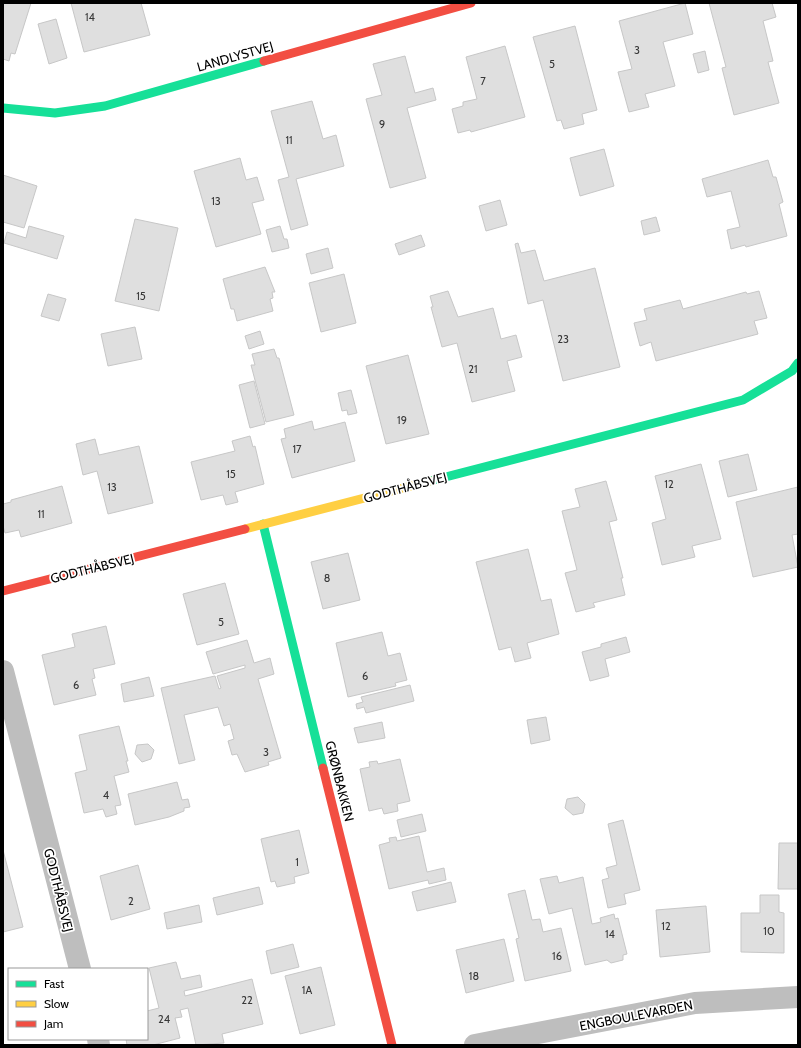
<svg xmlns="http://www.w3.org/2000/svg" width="801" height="1048" viewBox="0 0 801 1048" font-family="Cabin,sans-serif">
<rect width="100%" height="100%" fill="#fff"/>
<path fill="#dfdfdf" stroke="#c7c7c7" d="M 3,3 L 31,3 L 15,54 L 11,53 L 9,61 L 3,59 Z
M 71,3 L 141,3 L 150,35 L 84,52 Z
M 685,3 L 693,34 L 663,42 L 675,86 L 645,94 L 649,107 L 629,112 L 618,72 L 632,69 L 619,21 Z
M 709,3 L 772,3 L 776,17 L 763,21 L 773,61 L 768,62 L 779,103 L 734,115 L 722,68 L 726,67 Z
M 56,19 L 67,58 L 49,64 L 38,24 Z
M 575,26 L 597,110 L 582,114 L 584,124 L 564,129 L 561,120 L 557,121 L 533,37 Z
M 505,46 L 525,117 L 471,132 L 470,130 L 458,133 L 452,109 L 463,106 L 463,102 L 477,99 L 466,57 Z
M 705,51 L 709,70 L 698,73 L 693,54 Z
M 405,56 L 415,93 L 433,88 L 436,100 L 407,108 L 426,178 L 390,188 L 366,99 L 382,95 L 373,64 Z
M 312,101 L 323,139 L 336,135 L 344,166 L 296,179 L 308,225 L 291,230 L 278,180 L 289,177 L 271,111 Z
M 604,149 L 614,186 L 580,196 L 570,158 Z
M 240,158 L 246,180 L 257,177 L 264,200 L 252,203 L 261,234 L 216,247 L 194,171 Z
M 768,160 L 773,177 L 776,177 L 783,202 L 779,204 L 787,236 L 746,247 L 745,245 L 731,249 L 727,230 L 740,227 L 731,191 L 707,197 L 702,179 Z
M 3,175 L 37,186 L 24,228 L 3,222 Z
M 500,200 L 507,225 L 486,231 L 479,206 Z
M 656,217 L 660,231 L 644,235 L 641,221 Z
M 135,219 L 178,228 L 159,311 L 115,301 Z
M 29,226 L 64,236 L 57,259 L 4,243 L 7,232 L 26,238 Z
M 280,226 L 284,239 L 287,239 L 289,248 L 272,252 L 266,230 Z
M 421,235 L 425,246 L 399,255 L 395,244 Z
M 518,243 L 521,253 L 535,250 L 544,281 L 595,268 L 620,367 L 563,381 L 543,300 L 528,304 L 515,244 Z
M 328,248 L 333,268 L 311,274 L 306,254 Z
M 265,267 L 275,292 L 272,292 L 273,298 L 270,299 L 273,311 L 237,321 L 234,309 L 231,309 L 223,279 Z
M 344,274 L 356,323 L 321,332 L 309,283 Z
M 448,291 L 458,317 L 493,308 L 501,339 L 516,335 L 522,357 L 507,361 L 515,391 L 472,402 L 457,343 L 442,347 L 431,307 L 433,307 L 430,296 Z
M 759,291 L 767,318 L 754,321 L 758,334 L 656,361 L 651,342 L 640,346 L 634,323 L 647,320 L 644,309 L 680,300 L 683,309 L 746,292 L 747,294 Z
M 48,294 L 66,299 L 59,321 L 41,316 Z
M 135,327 L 142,359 L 108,366 L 101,334 Z
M 260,331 L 264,344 L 249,349 L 245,336 Z
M 274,349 L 277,358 L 279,358 L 294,415 L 266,422 L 251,365 L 255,365 L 252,354 Z
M 408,355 L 429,434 L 386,444 L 366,366 Z
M 254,381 L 265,424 L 250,428 L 239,385 Z
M 351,390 L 357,413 L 348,415 L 347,410 L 342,411 L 338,393 Z
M 312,421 L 314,430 L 345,422 L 355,461 L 292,478 L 281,439 L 286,438 L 284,429 Z
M 250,436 L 253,447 L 255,446 L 264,484 L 235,492 L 238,502 L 226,505 L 223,495 L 201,500 L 191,462 L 235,451 L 232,441 Z
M 95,439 L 99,455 L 139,446 L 153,503 L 108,514 L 97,471 L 83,475 L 76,444 Z
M 748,454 L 757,490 L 728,497 L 719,461 Z
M 701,464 L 721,539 L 692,546 L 695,557 L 662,565 L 652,523 L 666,519 L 655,476 Z
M 606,481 L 617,520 L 609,522 L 623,578 L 621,578 L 625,595 L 593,603 L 595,607 L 576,612 L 565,573 L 577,570 L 562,511 L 580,507 L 575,489 Z
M 62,486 L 72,523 L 21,537 L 19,530 L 5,533 L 3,526 L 3,504 L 11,502 L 11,500 Z
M 798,487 L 798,534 L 792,535 L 798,567 L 753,577 L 736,502 Z
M 528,549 L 541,601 L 551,599 L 559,634 L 527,643 L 531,658 L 515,662 L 511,647 L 499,650 L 476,562 Z
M 348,553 L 360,600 L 323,609 L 311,562 Z
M 225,583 L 239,634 L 197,645 L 183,594 Z
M 106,626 L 115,664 L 93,669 L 95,678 L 92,679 L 96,695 L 54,705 L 42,655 L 75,647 L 72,634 Z
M 382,632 L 388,656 L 400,653 L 407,680 L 395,683 L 396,686 L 348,697 L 336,643 Z
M 626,637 L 630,652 L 605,659 L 609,676 L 590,681 L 582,652 L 601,647 L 601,644 Z
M 247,640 L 254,663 L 270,658 L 274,674 L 258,679 L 281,758 L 268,762 L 269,765 L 245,772 L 237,754 L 232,755 L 228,741 L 234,739 L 230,724 L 224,726 L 218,707 L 184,715 L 195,760 L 179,764 L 161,688 L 215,676 L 219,689 L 221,688 L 217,676 L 245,668 L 245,665 L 213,674 L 206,652 Z
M 149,677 L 154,696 L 124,702 L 121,684 Z
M 410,685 L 414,701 L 366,713 L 364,707 L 357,709 L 356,704 L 363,702 L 361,697 Z
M 546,717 L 550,740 L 531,744 L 527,720 Z
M 382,722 L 385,738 L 358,743 L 354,728 Z
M 119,726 L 128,761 L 126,761 L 129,772 L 114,776 L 121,805 L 115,806 L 117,814 L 106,817 L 103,809 L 84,813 L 75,773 L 87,770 L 79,735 Z
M 148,744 L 154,750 L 151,759 L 142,762 L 135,754 L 137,745 Z
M 400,759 L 410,801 L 397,804 L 398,811 L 384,814 L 382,808 L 369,811 L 360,769 L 370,767 L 369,762 L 377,761 L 378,764 Z
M 177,782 L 182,800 L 188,799 L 190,807 L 184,808 L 184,811 L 169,817 L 135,825 L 128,794 Z
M 578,797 L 585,804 L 583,813 L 573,815 L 565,808 L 567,799 Z
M 422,814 L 426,831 L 401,837 L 397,820 Z
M 623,820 L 640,890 L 624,894 L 626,904 L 608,908 L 602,880 L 609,878 L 606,868 L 617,865 L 608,824 Z
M 299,830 L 309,873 L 294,877 L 295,883 L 277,887 L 275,881 L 271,882 L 261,839 Z
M 419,836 L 427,872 L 444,868 L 446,880 L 429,884 L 428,880 L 389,889 L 379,845 L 390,842 L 389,838 L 396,837 L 397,841 Z
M 779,843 L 798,843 L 798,889 L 778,889 Z
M 3,850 L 23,927 L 3,932 Z
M 138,865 L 150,909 L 111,920 L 100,876 Z
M 557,876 L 559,883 L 583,877 L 592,924 L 601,922 L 600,918 L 614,914 L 615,919 L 618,918 L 627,954 L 623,955 L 623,960 L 611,963 L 607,960 L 585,965 L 572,908 L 549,914 L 540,879 Z
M 451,882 L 456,902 L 417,911 L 412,892 Z
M 259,887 L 263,904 L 217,915 L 213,898 Z
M 525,890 L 532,920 L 540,919 L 543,932 L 561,928 L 571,971 L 525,981 L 516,939 L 519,938 L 508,894 Z
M 760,895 L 779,895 L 779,912 L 784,913 L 784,953 L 741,952 L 741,913 L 760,913 Z
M 199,905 L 202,922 L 167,929 L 164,913 Z
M 706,906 L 710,952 L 660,957 L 656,910 Z
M 504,939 L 514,981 L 466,993 L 456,950 Z
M 293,944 L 299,967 L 271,974 L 266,951 Z
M 176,962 L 181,979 L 200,975 L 202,987 L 184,991 L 185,996 L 252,979 L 263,1024 L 222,1034 L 224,1043 L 196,1045 L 188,1008 L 180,1010 L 182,1017 L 175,1018 L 180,1038 L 153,1045 L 127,1045 L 126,1039 L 147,1039 L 147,1011 L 159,1008 L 149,968 Z
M 321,967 L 335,1025 L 300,1034 L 285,976 Z"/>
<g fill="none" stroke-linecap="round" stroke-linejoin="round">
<path stroke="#bebebe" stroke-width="22" d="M 3,671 L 80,969
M 98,1039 L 99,1045
M 475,1045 L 695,1003 L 798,997"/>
<path stroke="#16e098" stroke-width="9" d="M 3,108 L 55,113 L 105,106 L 264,61
M 430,481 L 743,400 L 792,371 L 798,363
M 263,524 L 323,768"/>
<path stroke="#ffcf43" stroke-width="9" d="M 245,529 L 430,481"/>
<path stroke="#f24e42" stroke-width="9" d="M 264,61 L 471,3
M 3,591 L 245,529
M 323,768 L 392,1045"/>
</g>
<g text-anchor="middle" stroke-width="3.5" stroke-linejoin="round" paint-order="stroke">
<g font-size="11" fill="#383838">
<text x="90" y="21">14</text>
<text x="637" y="54">3</text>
<text x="552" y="68">5</text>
<text x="483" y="85">7</text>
<text x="382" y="128">9</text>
<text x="289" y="144">11</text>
<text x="216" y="205">13</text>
<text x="141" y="300">15</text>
<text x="563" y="343">23</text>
<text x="473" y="373">21</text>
<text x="402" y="424">19</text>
<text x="297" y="453">17</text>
<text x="231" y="478">15</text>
<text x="669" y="488">12</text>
<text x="112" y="491">13</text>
<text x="41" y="518">11</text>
<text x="327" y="582">8</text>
<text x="221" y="626">5</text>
<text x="365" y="680">6</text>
<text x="76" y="689">6</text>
<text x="266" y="756">3</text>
<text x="106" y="799">4</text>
<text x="297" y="866">1</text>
<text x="131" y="905">2</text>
<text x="666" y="930">12</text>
<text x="769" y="935">10</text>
<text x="610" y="938">14</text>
<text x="557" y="960">16</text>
<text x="474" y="980">18</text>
<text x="307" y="994">1A</text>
<text x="247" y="1004">22</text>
<text x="164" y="1023">24</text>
</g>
<g font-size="13" fill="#000" stroke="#fff">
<text transform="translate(235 56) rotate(-16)" y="5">LANDLYSTVEJ</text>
<text transform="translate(405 487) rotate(-15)" y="5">GODTHÅBSVEJ</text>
<text transform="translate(92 568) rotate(-14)" y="5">GODTHÅBSVEJ</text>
<text transform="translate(340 781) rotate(76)" y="5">GRØNBAKKEN</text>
<text transform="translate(59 890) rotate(76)" y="5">GODTHÅBSVEJ</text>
<text transform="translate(636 1015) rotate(-11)" y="5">ENGBOULEVARDEN</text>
</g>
</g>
<rect width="801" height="1048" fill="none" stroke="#000000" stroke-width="8"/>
<rect x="8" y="968" width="140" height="72" fill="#ffffff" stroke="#999999"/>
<rect x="16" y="981" width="20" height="6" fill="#16e098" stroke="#999999"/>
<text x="44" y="988" font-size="12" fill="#000000">Fast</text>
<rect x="16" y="1001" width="20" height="6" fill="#ffcf43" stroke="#999999"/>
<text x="44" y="1008" font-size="12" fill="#000000">Slow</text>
<rect x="16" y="1021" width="20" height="6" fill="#f24e42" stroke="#999999"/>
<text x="44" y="1028" font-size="12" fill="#000000">Jam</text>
</svg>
